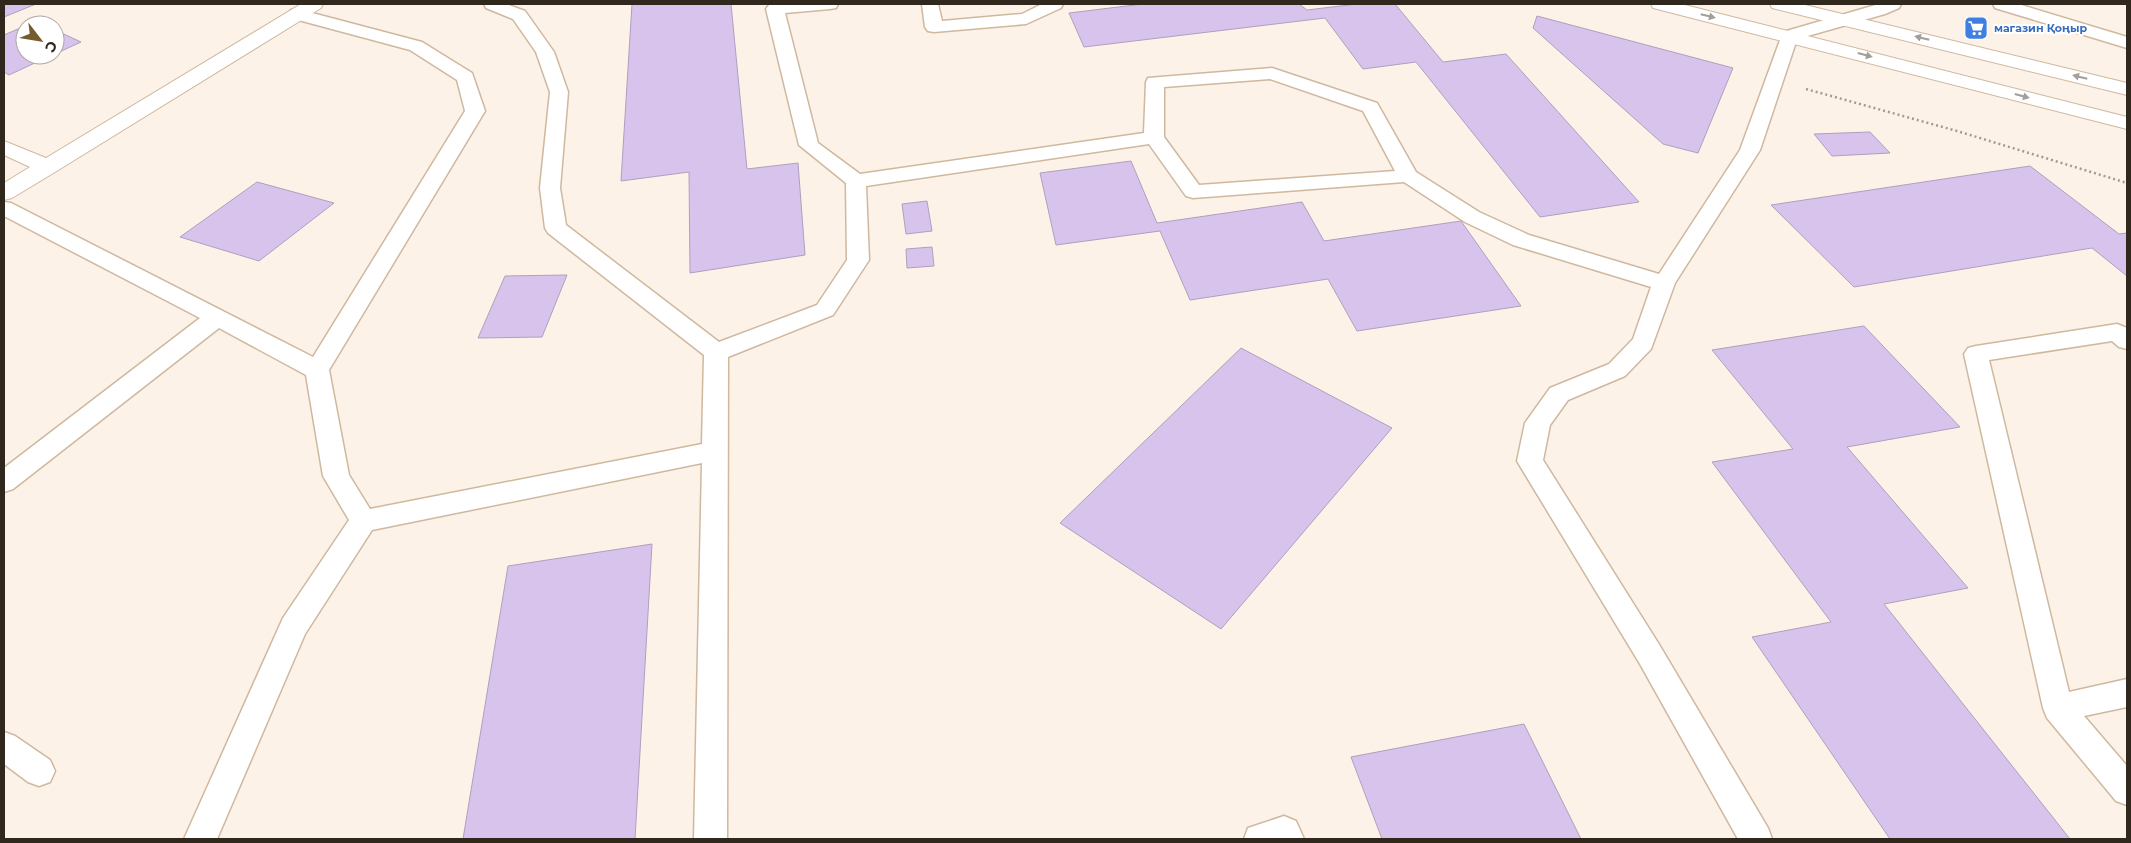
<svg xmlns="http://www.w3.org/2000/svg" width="2131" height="843" viewBox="0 0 2131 843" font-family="Montserrat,sans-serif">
<rect width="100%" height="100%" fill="#fcf2e8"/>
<path fill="#d8c3ed" stroke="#aea0bd" d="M 4,4 L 36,4 L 4,17 Z
M 632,4 L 731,4 L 747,169 L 798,163 L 805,255 L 690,273 L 689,172 L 621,181 Z
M 1143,4 L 1299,4 L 1307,10 L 1357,4 L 1395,4 L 1443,62 L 1506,54 L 1639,202 L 1540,217 L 1416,62 L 1363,69 L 1325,18 L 1084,47 L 1069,13 Z
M 1537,16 L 1733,68 L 1698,153 L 1663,144 L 1533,28 Z
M 25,26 L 25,55 L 52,55 L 9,75 L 4,72 L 4,35 Z
M 55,30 L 81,42 L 55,54 Z
M 1870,132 L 1890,153 L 1832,156 L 1814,134 Z
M 1131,161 L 1157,223 L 1302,202 L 1324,241 L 1461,221 L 1521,306 L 1357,331 L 1328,279 L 1190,300 L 1160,231 L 1056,245 L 1040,173 Z
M 2030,166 L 2119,234 L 2127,233 L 2127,276 L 2092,248 L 1854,287 L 1771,205 Z
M 257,182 L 334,203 L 259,261 L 180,237 Z
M 927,201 L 932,231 L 906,234 L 902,204 Z
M 932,247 L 934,266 L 907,268 L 906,249 Z
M 567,275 L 542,337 L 478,338 L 505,276 Z
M 1864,326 L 1960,427 L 1847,447 L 1968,588 L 1884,604 L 2070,839 L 1890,839 L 1752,637 L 1831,622 L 1712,462 L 1793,449 L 1712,350 Z
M 1241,348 L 1392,428 L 1221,629 L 1060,523 Z
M 652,544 L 635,839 L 463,839 L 508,566 Z
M 1524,724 L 1581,839 L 1382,839 L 1351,757 Z"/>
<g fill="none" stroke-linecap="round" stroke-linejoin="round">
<g stroke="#cfb89e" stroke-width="3">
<path id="service" d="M 484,4 L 506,4 L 525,11 L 554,52 L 568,92 L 560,188 L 566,225 L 719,342 L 817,305 L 847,260 L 846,183 L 799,145 L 766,9 L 769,5 L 838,4 L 836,8 L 830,9 L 785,13 L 818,143 L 860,174 L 1144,133 L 1146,82 L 1148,78 L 1272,68 L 1377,103 L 1416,172 L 1479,212 L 1529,235 L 1659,274 L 1740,150 L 1783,32 L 1879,4 L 1901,4 L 1899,8 L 1885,14 L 1797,39 L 1760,150 L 1675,283 L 1651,349 L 1625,376 L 1568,400 L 1550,425 L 1543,460 L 1660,646 L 1768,828 L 1772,839 L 1738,839 L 1640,664 L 1517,461 L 1525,423 L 1550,388 L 1609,364 L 1633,339 L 1651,287 L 1513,245 L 1465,222 L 1404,182 L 1193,198 L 1186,196 L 1149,144 L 866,186 L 869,260 L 833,315 L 728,357 L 727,839 L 694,839 L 702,463 L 372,530 L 305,634 L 217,839 L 184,839 L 283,618 L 349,520 L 323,476 L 306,375 L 219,328 L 13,489 L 4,492 L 4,468 L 200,318 L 4,216 L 4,202 L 11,203 L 313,357 L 465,111 L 457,80 L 410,50 L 291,18 L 288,14 L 291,10 L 297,9 L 422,42 L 472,73 L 485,111 L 329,370 L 349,475 L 370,509 L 702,444 L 704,355 L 548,233 L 545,228 L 540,188 L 550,92 L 536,52 L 513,19 L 486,8 ZM 1270,79 L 1363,111 L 1395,171 L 1199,185 L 1164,137 L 1164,87 Z
M 922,4 L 938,4 L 942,21 L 1022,14 L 1042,4 L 1063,4 L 1061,8 L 1026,24 L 934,32 L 928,31 L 925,27 Z
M 1993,4 L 2018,4 L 2127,37 L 2127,48 L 1995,8 Z
M 2117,324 L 2127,328 L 2127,349 L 2119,347 L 2112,341 L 1989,360 L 2069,692 L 2127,679 L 2127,707 L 2084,716 L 2127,766 L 2127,805 L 2116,801 L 2047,718 L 2043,708 L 1964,354 L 1968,348 L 1976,346 Z
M 4,732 L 15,736 L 50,760 L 55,771 L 50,782 L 39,786 L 28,782 L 4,764 Z
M 1284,816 L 1296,821 L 1304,839 L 1244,839 L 1248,828 Z"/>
</g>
<g stroke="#cfb89e" stroke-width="2">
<path id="minor" d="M 301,4 L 323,4 L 321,8 L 55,172 L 12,198 L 4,200 L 4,183 L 30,167 L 4,155 L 4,141 L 46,158 Z"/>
</g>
<g stroke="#cfb89e" stroke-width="2">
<path id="tertiary" d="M 1651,4 L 1681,4 L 2127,117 L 2127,129 L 1653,8 Z
M 1770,4 L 1801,4 L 2127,83 L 2127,95 L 1772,8 Z"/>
</g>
<path stroke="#a49a90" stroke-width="2.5" stroke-dasharray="2 3" stroke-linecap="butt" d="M 1806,89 L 1957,131 L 2127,183"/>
<use href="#service" fill="#fff" fill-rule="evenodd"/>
<use href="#minor" fill="#fff" fill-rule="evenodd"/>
<use href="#tertiary" fill="#fff" fill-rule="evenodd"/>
</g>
<defs><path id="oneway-solid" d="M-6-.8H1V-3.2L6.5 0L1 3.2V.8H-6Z" transform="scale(1.25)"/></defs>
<g fill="#a29e99">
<use href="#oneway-solid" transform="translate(1708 16) rotate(14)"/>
<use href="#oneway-solid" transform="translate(1922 38) rotate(-166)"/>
<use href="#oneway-solid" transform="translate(1865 55) rotate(15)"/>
<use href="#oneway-solid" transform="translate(2080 77) rotate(-166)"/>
<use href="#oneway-solid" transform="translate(2022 96) rotate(15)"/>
</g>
<defs>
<g id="supermarket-square" transform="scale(1.25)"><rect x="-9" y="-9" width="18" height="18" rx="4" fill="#3f7fe0" stroke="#fff"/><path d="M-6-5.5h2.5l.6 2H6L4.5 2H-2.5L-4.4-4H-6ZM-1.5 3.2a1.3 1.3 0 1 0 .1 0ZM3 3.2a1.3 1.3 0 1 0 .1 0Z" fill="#fff"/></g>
</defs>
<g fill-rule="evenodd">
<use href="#supermarket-square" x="1976" y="28"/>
</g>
<g text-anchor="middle" stroke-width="4" stroke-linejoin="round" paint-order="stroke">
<g font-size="11" font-weight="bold" fill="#366cbe" stroke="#fff" text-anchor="start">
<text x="1994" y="32">магазин Қоңыр</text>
</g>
</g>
<rect width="2131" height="843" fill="none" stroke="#30271d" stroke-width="10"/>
<g transform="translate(40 40) rotate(121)"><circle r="24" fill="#ffffff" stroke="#aca9a5"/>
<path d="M0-4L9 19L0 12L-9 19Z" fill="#755c2d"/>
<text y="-8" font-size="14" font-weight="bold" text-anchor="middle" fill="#30271d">С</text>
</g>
</svg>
